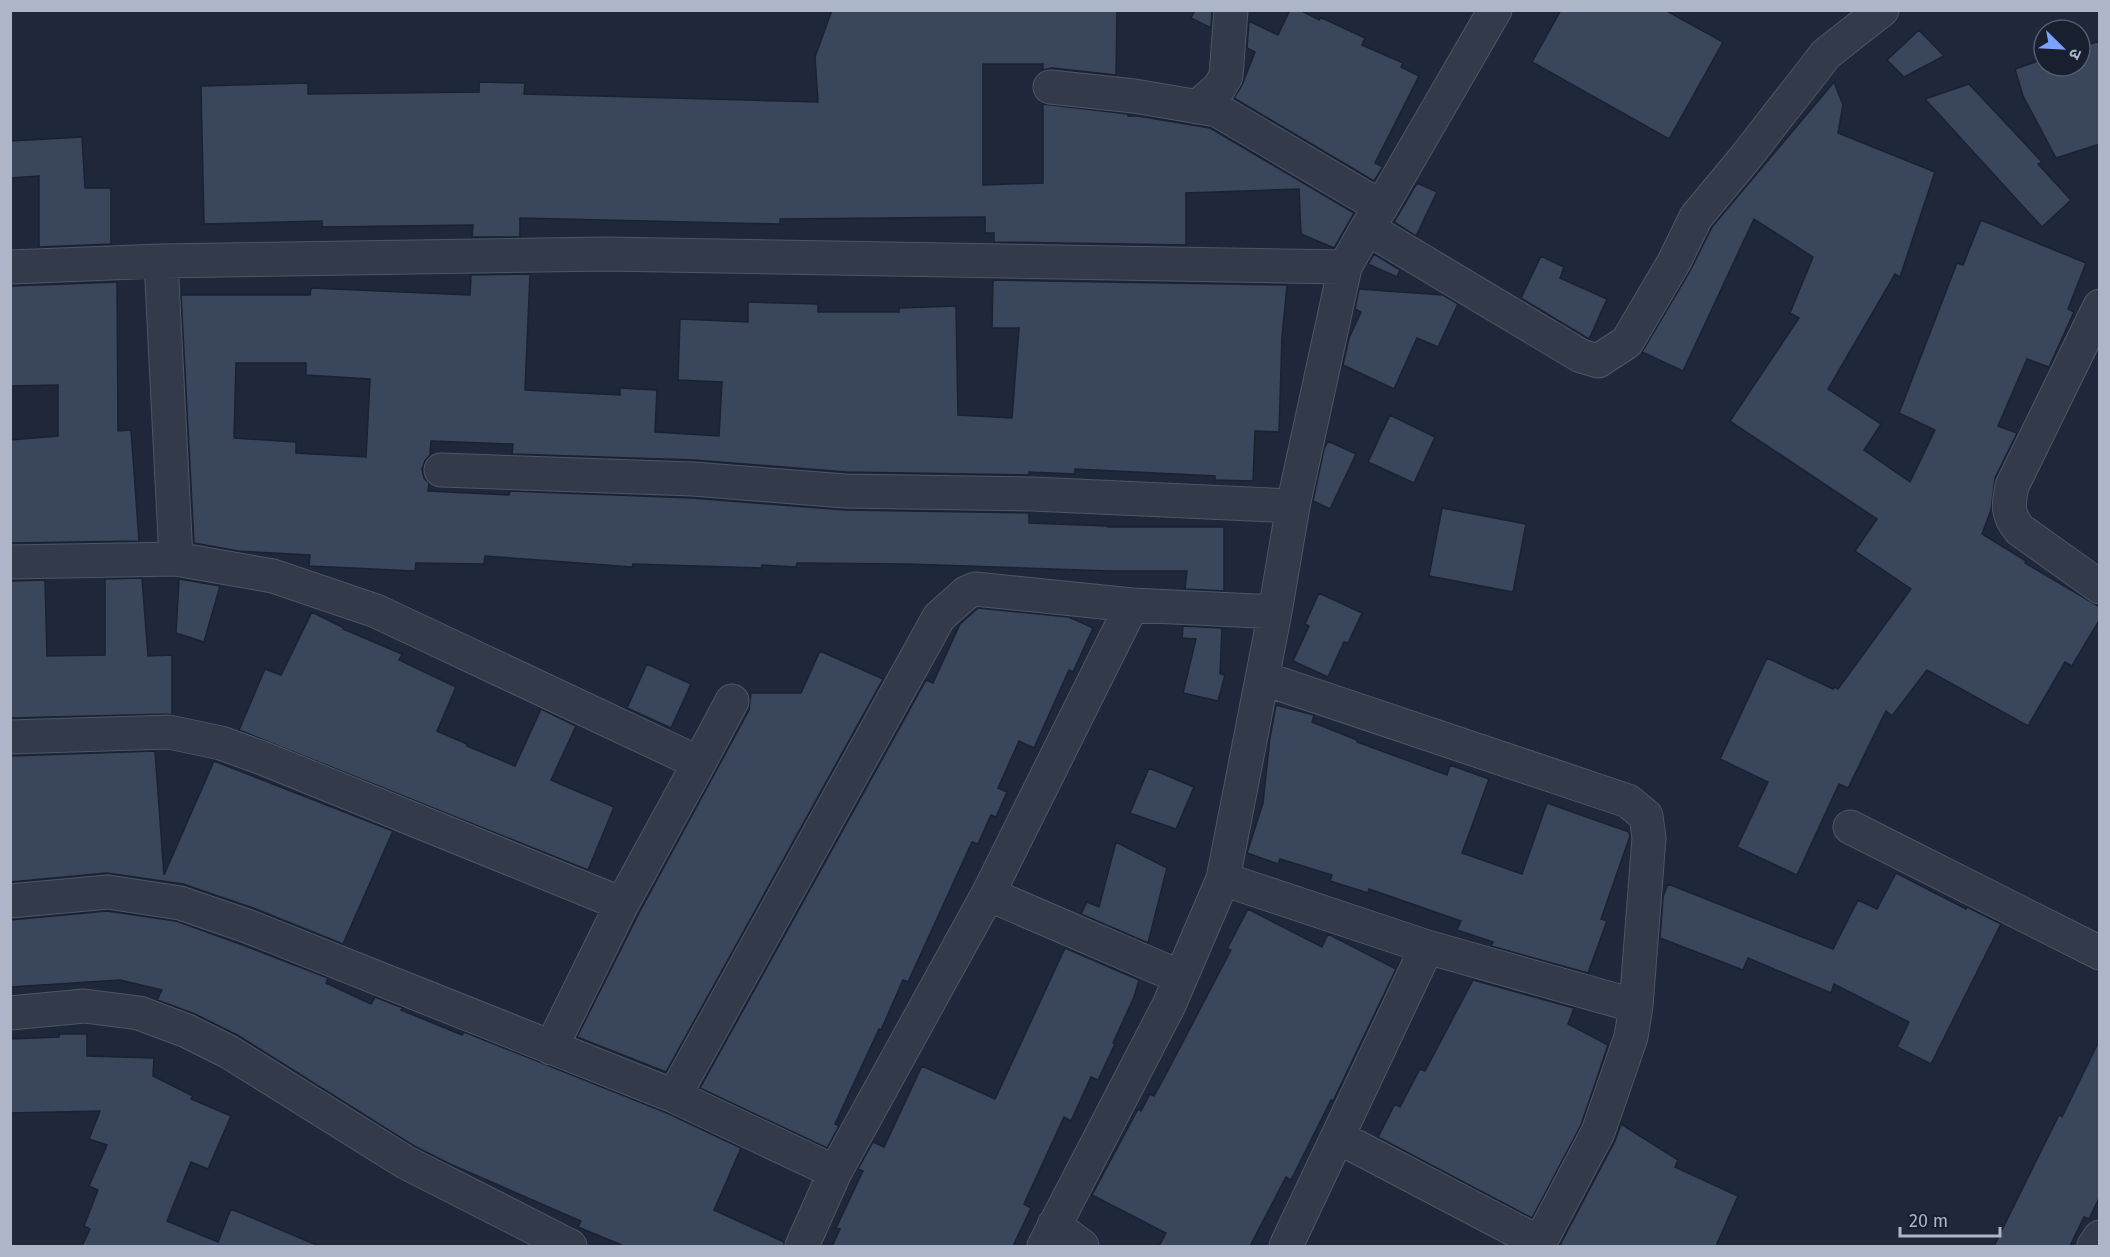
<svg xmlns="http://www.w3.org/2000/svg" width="2110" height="1257" viewBox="0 0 2110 1257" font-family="'Fira Sans','Noto Sans Devanagari',sans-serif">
<rect width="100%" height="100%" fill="#1f283b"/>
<path fill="#3a465b" stroke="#1a2232" stroke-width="1.5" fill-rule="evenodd" d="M 832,10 L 1117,10 L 1116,75 L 1052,68 L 1043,70 L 1043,64 L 983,64 L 983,185 L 1043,183 L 1043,104 L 1128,114 L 1128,116 L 1138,116 L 1210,128 L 1354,213 L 1334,248 L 1301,234 L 1299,189 L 1186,193 L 1186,245 L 994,242 L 994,233 L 985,233 L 985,217 L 780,219 L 780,224 L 520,218 L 520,237 L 472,237 L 473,225 L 322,227 L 322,221 L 204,224 L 201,86 L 308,83 L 308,94 L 479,92 L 479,82 L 525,83 L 524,94 L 818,102 L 815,57 Z
M 1195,10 L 1212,10 L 1211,28 L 1191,18 Z
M 1290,10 L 1300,10 L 1319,20 L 1320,17 L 1365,38 L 1362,45 L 1403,63 L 1401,67 L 1419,76 L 1375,163 L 1383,167 L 1374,181 L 1234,98 L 1242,85 L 1255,52 L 1247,48 L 1249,21 L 1278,35 Z
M 1561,10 L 1665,10 L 1723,42 L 1669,139 L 1532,62 Z
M 1919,30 L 1944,56 L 1904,77 L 1887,60 Z
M 2100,41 L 2100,144 L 2056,158 L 2023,96 L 2015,69 L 2044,59 L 2044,66 L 2080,66 L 2080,47 Z
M 1834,82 L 1843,105 L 1838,133 L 1935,172 L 1900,277 L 1895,274 L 1828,389 L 1881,424 L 1864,450 L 1910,482 L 1935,430 L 1899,413 L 1957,263 L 1963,265 L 1981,220 L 2086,263 L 2068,309 L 2074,312 L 2049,367 L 2027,359 L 1998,426 L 2017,433 L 1995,478 L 1991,510 L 1982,534 L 2026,561 L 2025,563 L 2100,607 L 2100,619 L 2072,666 L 2065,662 L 2028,726 L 1927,670 L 1892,716 L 1886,711 L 1848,788 L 1839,784 L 1797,875 L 1737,847 L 1768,782 L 1720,759 L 1767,658 L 1833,689 L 1834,687 L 1838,689 L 1911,589 L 1855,551 L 1877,519 L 1730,421 L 1799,318 L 1790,313 L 1813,257 L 1754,219 L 1683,371 L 1642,352 L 1690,271 L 1712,227 Z
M 1969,84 L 2042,162 L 2038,164 L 2071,200 L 2042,227 L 1925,99 Z
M 82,137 L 85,188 L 111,188 L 111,244 L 39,247 L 39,176 L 10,178 L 10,141 Z
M 1417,183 L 1437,192 L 1416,236 L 1394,222 Z
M 1374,254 L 1400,270 L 1397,277 L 1368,264 Z
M 1541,256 L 1564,267 L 1560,278 L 1607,299 L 1589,339 L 1521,298 Z
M 530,274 L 525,390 L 620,395 L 620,388 L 657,390 L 655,432 L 719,436 L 722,382 L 678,380 L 680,319 L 748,322 L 748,302 L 818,304 L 818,312 L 899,312 L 899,308 L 956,306 L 958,415 L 1012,418 L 1019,328 L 992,328 L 993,280 L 1287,285 L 1282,337 L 1279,432 L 1255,431 L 1253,481 L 1215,480 L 1215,476 L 1075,469 L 1075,474 L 1029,472 L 1029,475 L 846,472 L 694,460 L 512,454 L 513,444 L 431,441 L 430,455 L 425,461 L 422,469 L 424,478 L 429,483 L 428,491 L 509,495 L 510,491 L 692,498 L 845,510 L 1029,513 L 1029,523 L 1108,526 L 1108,527 L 1224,527 L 1224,591 L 1185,589 L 1187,571 L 1110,571 L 907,564 L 797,563 L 796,567 L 762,565 L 762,568 L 633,564 L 632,567 L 485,556 L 484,564 L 416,563 L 415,571 L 309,566 L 310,555 L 238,551 L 194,543 L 181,295 L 310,295 L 311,288 L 470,295 L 471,275 ZM 236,363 L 306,363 L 306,375 L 370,379 L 366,457 L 296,453 L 296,442 L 234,438 Z
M 117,282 L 118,431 L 131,430 L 139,541 L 10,543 L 10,440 L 58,436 L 58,385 L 10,386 L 10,286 Z
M 1359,289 L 1443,295 L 1458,304 L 1438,347 L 1417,338 L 1394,389 L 1343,365 L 1349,338 L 1361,312 L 1355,309 Z
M 1390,415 L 1435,437 L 1414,483 L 1368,462 Z
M 1328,441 L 1356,454 L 1330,509 L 1313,501 L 1324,449 Z
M 1442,508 L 1526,524 L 1513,592 L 1429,576 Z
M 142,578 L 148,656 L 172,655 L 172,714 L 10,718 L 10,581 L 45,580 L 47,656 L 105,655 L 105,579 Z
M 179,579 L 220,586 L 204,642 L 176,633 Z
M 1319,593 L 1362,613 L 1348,643 L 1344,642 L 1328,677 L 1293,661 L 1309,626 L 1305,624 Z
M 978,608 L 1069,617 L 1093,628 L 1073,672 L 1069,670 L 1034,748 L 1019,741 L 998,788 L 1007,792 L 996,817 L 991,815 L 978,844 L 972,842 L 908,982 L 903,980 L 881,1030 L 879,1029 L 835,1124 L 839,1126 L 827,1148 L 700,1088 L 926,680 L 933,683 L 960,624 Z
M 312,612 L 344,628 L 343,629 L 402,654 L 399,660 L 456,687 L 437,731 L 467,744 L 467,746 L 515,766 L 541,709 L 576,726 L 551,780 L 614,807 L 588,870 L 239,730 L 265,669 L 281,675 Z
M 1183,626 L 1222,628 L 1220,674 L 1225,675 L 1218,701 L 1183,693 L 1196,639 L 1182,638 Z
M 820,651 L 883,679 L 666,1072 L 577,1037 L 639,913 L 749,710 L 751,693 L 801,693 Z
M 647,664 L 691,684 L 671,728 L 627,708 Z
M 1276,705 L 1314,715 L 1312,722 L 1357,740 L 1357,742 L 1447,775 L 1450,765 L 1489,779 L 1462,853 L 1522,874 L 1547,803 L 1629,832 L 1630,836 L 1601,919 L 1607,921 L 1588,973 L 1491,946 L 1493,942 L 1457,930 L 1461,921 L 1369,889 L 1368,893 L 1330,881 L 1332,875 L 1280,859 L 1278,864 L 1247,853 L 1263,803 L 1270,737 Z
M 155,751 L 164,875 L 214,761 L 393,831 L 343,944 L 253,908 L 183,884 L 107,873 L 10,882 L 10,756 Z
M 1149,768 L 1194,787 L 1176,829 L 1130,813 Z
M 1116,842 L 1167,868 L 1148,943 L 1081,914 L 1087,902 L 1099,907 Z
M 1896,873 L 1966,909 L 1967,907 L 2001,924 L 1931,1064 L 1897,1047 L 1909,1022 L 1834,984 L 1831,993 L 1748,958 L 1743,970 L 1660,938 L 1663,897 L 1668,884 L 1833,949 L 1858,900 L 1877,909 Z
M 1248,909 L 1322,947 L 1328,934 L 1396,969 L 1333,1101 L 1331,1100 L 1291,1180 L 1286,1177 L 1250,1246 L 1159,1246 L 1166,1233 L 1092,1195 L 1138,1109 L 1141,1111 L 1150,1094 L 1154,1096 L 1165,1076 L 1231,950 L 1227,949 Z
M 107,911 L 176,921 L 240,944 L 328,978 L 326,983 L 371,1004 L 375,997 L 403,1008 L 401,1010 L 462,1035 L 464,1032 L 667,1113 L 741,1148 L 714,1210 L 784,1242 L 784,1246 L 624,1246 L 578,1227 L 581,1221 L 450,1164 L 414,1146 L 239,1036 L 195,1014 L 157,1000 L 162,990 L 120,980 L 10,987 L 10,920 Z
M 1065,948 L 1139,980 L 1134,997 L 1113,1043 L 1115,1044 L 1098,1080 L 1091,1077 L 1071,1121 L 1064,1117 L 1024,1204 L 1031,1208 L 1013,1246 L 832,1246 L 840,1229 L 836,1228 L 863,1171 L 858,1169 L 873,1142 L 884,1147 L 922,1066 L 995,1099 Z
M 1473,980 L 1574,1008 L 1568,1024 L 1608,1045 L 1581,1125 L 1532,1218 L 1378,1137 L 1395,1104 L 1400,1107 L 1420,1069 L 1425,1071 Z
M 59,1034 L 87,1034 L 87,1056 L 154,1058 L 153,1076 L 193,1096 L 191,1099 L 231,1116 L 208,1169 L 191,1162 L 167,1221 L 218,1242 L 231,1209 L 319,1246 L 82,1246 L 90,1229 L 84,1226 L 98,1190 L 89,1186 L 107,1145 L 89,1139 L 100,1111 L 10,1113 L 10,1039 L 59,1037 Z
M 2100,1039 L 2100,1196 L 2089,1219 L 2084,1217 L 2070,1246 L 1994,1246 L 2045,1143 L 2059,1115 L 2062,1117 Z
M 1621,1124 L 1678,1160 L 1675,1167 L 1738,1196 L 1716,1246 L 1564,1246 L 1560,1245 L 1615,1141 Z"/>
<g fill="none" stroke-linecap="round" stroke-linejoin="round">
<g stroke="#4d5566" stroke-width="35">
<path id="minor" d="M 1050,87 L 1134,96 L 1217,110 L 1381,207
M 1197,107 L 1219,88 L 1226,76 L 1231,10
M 1367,228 L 1581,356 L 1598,361 L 1627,342 L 1674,262 L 1696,217 L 1745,158 L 1826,54 L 1882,10
M 10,267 L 161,261 L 606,254 L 1345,267
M 2100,306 L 2012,486 C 2008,505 2007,515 2020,530 L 2100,587
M 441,470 L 693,479 L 845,491 L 1033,494 L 1293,506
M 176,559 L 273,576 L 376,611 L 699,763 L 622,904 L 551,1048
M 10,562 L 176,559 L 161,261
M 1262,678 L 1628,801 L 1646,816 L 1649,838 L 1636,1006 L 1631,1037 L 1598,1132 L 1538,1246
M 10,737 L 169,732 L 221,743 L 265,759 L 622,904
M 699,763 L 732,701
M 1850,827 L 2100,953
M 1223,879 L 1427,947 L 1636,1006
M 988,894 L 1180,977
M 10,901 L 108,892 L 180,903 L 247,926 L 674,1096 L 835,1172
M 10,1013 L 84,1006 L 139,1013 L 187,1031 L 229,1052 L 405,1162 L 570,1246
M 674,1096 L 939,617 L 966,593 L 975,589 L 1132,605
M 1338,1137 L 1540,1243
M 1054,1225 L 1082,1246
M 802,1246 L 835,1172 L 988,894 L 1132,605 L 1275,612
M 1044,1246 L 1169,1005 L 1223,879 L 1275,612 L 1293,506 L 1345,267 L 1367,228 L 1381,207 L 1495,10
M 1286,1246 L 1427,947
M 2094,1246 L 2100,1237"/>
</g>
<use href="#minor" stroke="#333b4b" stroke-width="33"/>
</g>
<rect width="2110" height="1257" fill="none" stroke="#adb5c8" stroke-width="24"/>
<g transform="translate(2062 48) rotate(114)"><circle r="28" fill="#182030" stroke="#545c6d" stroke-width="1.5"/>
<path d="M0-4.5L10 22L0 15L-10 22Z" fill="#7ba2ff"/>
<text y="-9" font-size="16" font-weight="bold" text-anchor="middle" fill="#adb5c8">उ</text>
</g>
<path d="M1900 1227v9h100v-9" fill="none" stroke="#adb5c8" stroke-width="3"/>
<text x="1909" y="1227" font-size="18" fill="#adb5c8" stroke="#182030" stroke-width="4.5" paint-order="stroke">20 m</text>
</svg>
